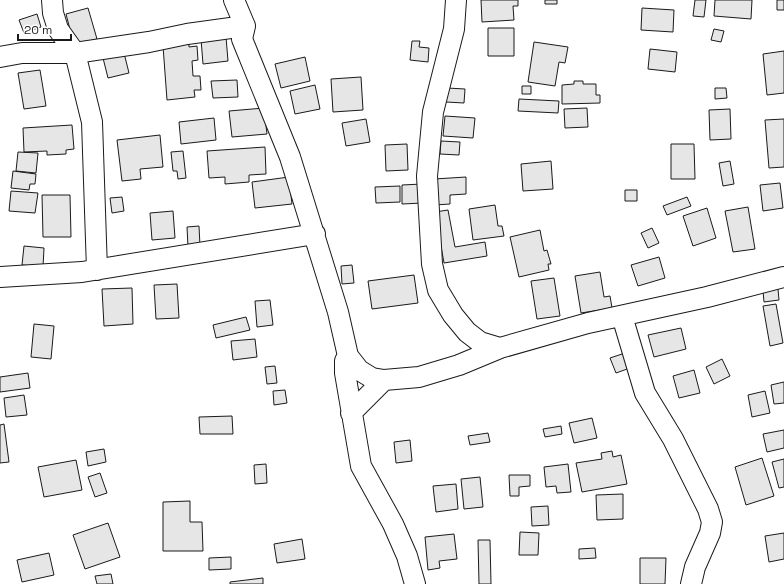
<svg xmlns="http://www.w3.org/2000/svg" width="784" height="584" viewBox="0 0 784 584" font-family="'Space Grotesk',sans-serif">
<rect width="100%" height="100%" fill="#fff"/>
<path fill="#e6e6e6" stroke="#1a1a1a" d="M 481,0 L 518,0 L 518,6 L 513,6 L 514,20 L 482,22 Z
M 545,0 L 557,0 L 557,4 L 545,4 Z
M 695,0 L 706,0 L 704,17 L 693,16 Z
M 715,0 L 752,0 L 751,19 L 714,16 Z
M 777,0 L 784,0 L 784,10 L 777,10 Z
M 88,8 L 97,39 L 74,45 L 66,14 Z
M 642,8 L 674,10 L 673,32 L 641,30 Z
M 37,14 L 41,27 L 24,33 L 19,20 Z
M 488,28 L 514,28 L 514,56 L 488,56 Z
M 714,29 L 724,31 L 721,42 L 711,40 Z
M 226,37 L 228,61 L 203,64 L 201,39 Z
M 412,41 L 420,41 L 419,47 L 429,48 L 428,62 L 410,60 Z
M 534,42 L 568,47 L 565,63 L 559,62 L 555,86 L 528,82 Z
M 189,44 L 189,47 L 197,46 L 198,60 L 192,61 L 193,76 L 200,76 L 201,90 L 194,90 L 195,97 L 167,100 L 163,46 Z
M 650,49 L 677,52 L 675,72 L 648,69 Z
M 784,51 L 784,93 L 767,95 L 763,54 Z
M 124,53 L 129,73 L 108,78 L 103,58 Z
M 305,57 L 310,81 L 281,88 L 275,64 Z
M 40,70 L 46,106 L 24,109 L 18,73 Z
M 361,77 L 363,110 L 333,112 L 331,79 Z
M 237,80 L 238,97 L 213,98 L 211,81 Z
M 574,81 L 583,81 L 583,84 L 596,84 L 596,95 L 600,95 L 600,103 L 562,104 L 562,85 L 574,84 Z
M 315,85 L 320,109 L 295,114 L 290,91 Z
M 522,86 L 531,86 L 531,94 L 522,94 Z
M 447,88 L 465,89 L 464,103 L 446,102 Z
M 715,88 L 726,88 L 727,98 L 715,99 Z
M 519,99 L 559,101 L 558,113 L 518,111 Z
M 264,108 L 267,134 L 232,137 L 229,111 Z
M 587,108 L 588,127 L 565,128 L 564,109 Z
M 730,109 L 731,139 L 710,140 L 709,110 Z
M 445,116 L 475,118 L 473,138 L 443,136 Z
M 214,118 L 216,140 L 181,144 L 179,122 Z
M 366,119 L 370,142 L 346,146 L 342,123 Z
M 784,119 L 784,167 L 769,168 L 765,120 Z
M 72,125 L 74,149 L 66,150 L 66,154 L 47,155 L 47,151 L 24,152 L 23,128 Z
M 160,135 L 163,167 L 140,169 L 141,179 L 122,181 L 117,140 Z
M 441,141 L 460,142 L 459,155 L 440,154 Z
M 407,144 L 408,170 L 386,171 L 385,145 Z
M 671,144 L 694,144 L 695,179 L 671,179 Z
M 265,147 L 266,174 L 249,175 L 249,182 L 225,184 L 225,177 L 209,178 L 207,151 Z
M 183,151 L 186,178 L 178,179 L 177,171 L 173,171 L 171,152 Z
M 18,152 L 38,153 L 36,173 L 16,171 Z
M 551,161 L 553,189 L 523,191 L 521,164 Z
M 730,161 L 734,184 L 723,186 L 719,163 Z
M 13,171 L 36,174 L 35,184 L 30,184 L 29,190 L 11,188 Z
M 289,177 L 292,204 L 255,208 L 252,182 Z
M 466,177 L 466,194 L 450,195 L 450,204 L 435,205 L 434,179 Z
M 780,183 L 783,208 L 763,211 L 760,185 Z
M 422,184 L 423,203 L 402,204 L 402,185 Z
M 400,186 L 400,202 L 376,203 L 375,187 Z
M 625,190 L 637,190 L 637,201 L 625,201 Z
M 11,191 L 38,193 L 35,213 L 9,211 Z
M 42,195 L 70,195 L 71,237 L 43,237 Z
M 122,197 L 124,211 L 112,213 L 110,198 Z
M 687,197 L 691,206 L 667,215 L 663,206 Z
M 495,205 L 498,226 L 502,226 L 504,236 L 473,240 L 469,209 Z
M 748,207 L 755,249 L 733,252 L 725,211 Z
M 707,208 L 716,238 L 693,246 L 683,216 Z
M 448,210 L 455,247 L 485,242 L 487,256 L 444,263 L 435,212 Z
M 173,211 L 175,238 L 152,240 L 150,213 Z
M 199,226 L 200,246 L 188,247 L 187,227 Z
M 652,228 L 659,243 L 648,248 L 641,233 Z
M 540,230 L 544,251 L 547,250 L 551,264 L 548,264 L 549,270 L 519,277 L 510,237 Z
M 24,246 L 44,248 L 43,267 L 22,265 Z
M 659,257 L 665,278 L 638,286 L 631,265 Z
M 352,265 L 354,283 L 342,284 L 341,266 Z
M 600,272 L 604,297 L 610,296 L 612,308 L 581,313 L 575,276 Z
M 414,275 L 418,303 L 372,309 L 368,281 Z
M 554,278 L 560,316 L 537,319 L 531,281 Z
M 177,284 L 179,318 L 156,319 L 154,285 Z
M 132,288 L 133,324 L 104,326 L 102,289 Z
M 778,289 L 779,300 L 764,302 L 763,291 Z
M 270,300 L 273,325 L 257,327 L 255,301 Z
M 776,304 L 783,343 L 770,346 L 763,306 Z
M 246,317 L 250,330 L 216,338 L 213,325 Z
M 34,324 L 54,326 L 51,359 L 31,357 Z
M 681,328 L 686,349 L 654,357 L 648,335 Z
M 255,339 L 257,357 L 233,360 L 231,341 Z
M 625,353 L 630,368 L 616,373 L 610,358 Z
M 722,359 L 730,376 L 714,384 L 706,367 Z
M 275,366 L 277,383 L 267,384 L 265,367 Z
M 694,370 L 700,393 L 679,398 L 673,376 Z
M 28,373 L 30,388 L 0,392 L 0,377 Z
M 784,382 L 784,403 L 774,404 L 771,385 Z
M 285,390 L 287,403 L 274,405 L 273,391 Z
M 765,391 L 770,413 L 752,417 L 748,395 Z
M 24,395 L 27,415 L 6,417 L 4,398 Z
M 232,416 L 233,434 L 200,434 L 199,417 Z
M 592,418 L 597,438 L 574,443 L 569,423 Z
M 4,424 L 9,462 L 0,463 L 0,425 Z
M 561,426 L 562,434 L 545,437 L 543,429 Z
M 784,430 L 784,448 L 767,452 L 763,434 Z
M 488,433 L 490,442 L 470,445 L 468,436 Z
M 410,440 L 412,461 L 396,463 L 394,442 Z
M 104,449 L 106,462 L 88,466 L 86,452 Z
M 612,451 L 613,457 L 621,455 L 627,484 L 582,492 L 576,463 L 602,459 L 601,453 Z
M 762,458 L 774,496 L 746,505 L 735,467 Z
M 784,459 L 784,487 L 779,488 L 772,462 Z
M 76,460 L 82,490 L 44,497 L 38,467 Z
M 266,464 L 267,483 L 255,484 L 254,465 Z
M 568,464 L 571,492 L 557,493 L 556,486 L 546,487 L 544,467 Z
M 100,473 L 107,493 L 95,497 L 88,477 Z
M 509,475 L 530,475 L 530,486 L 519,487 L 519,496 L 510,496 Z
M 480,477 L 483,507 L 464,509 L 461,479 Z
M 456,484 L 458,509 L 436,512 L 433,486 Z
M 623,494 L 623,519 L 597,520 L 596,495 Z
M 190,501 L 190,522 L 202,522 L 203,551 L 163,551 L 163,502 Z
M 548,506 L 549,525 L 532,526 L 531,507 Z
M 108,523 L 120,557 L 85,569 L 73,535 Z
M 520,532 L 539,533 L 538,555 L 519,555 Z
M 784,533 L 784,559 L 769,562 L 765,536 Z
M 454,534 L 457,559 L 439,561 L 440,568 L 428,570 L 425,537 Z
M 302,539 L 305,559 L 277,563 L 274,544 Z
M 478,540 L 490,540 L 491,584 L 479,584 Z
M 595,548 L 596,558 L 579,559 L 579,549 Z
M 49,553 L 54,575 L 22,582 L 17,560 Z
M 231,557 L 231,569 L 209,570 L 209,558 Z
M 640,558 L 666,558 L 665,584 L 640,584 Z
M 111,574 L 113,584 L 97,584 L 95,576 Z
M 263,578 L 263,584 L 230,584 L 230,582 Z"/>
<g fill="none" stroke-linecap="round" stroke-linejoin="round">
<g stroke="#1a1a1a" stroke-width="22">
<path id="minor" d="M 52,0 L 53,13 L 58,29 L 75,53 L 92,122 L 97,270
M 234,0 L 245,26 L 242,39 L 290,157 L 338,312 L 348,356 L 359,370 L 372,378 L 384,380 L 419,377 L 459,365 L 500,348 L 588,323 L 707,297 L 784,277
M 456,0 L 454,29 L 433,112 L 427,176 L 432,264 L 438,290 L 453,315 L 467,332 L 480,342 L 500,348
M 0,57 L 22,53 L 75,53 L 149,42 L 187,34 L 245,26
M 0,277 L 82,272 L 315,234
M 622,316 L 645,393 L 673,439 L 708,509 L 712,522 L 710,533 L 695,567 L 691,584
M 348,356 L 345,361 L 345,373 L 361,466 L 393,524 L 407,556 L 415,584
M 351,413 L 384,380"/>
</g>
<use href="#minor" stroke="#fff" stroke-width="20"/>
</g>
<path d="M18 34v6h53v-6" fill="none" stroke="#1a1a1a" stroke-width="2"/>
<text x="24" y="34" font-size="12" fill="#1a1a1a" stroke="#ffffff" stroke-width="3" paint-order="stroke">20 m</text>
</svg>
